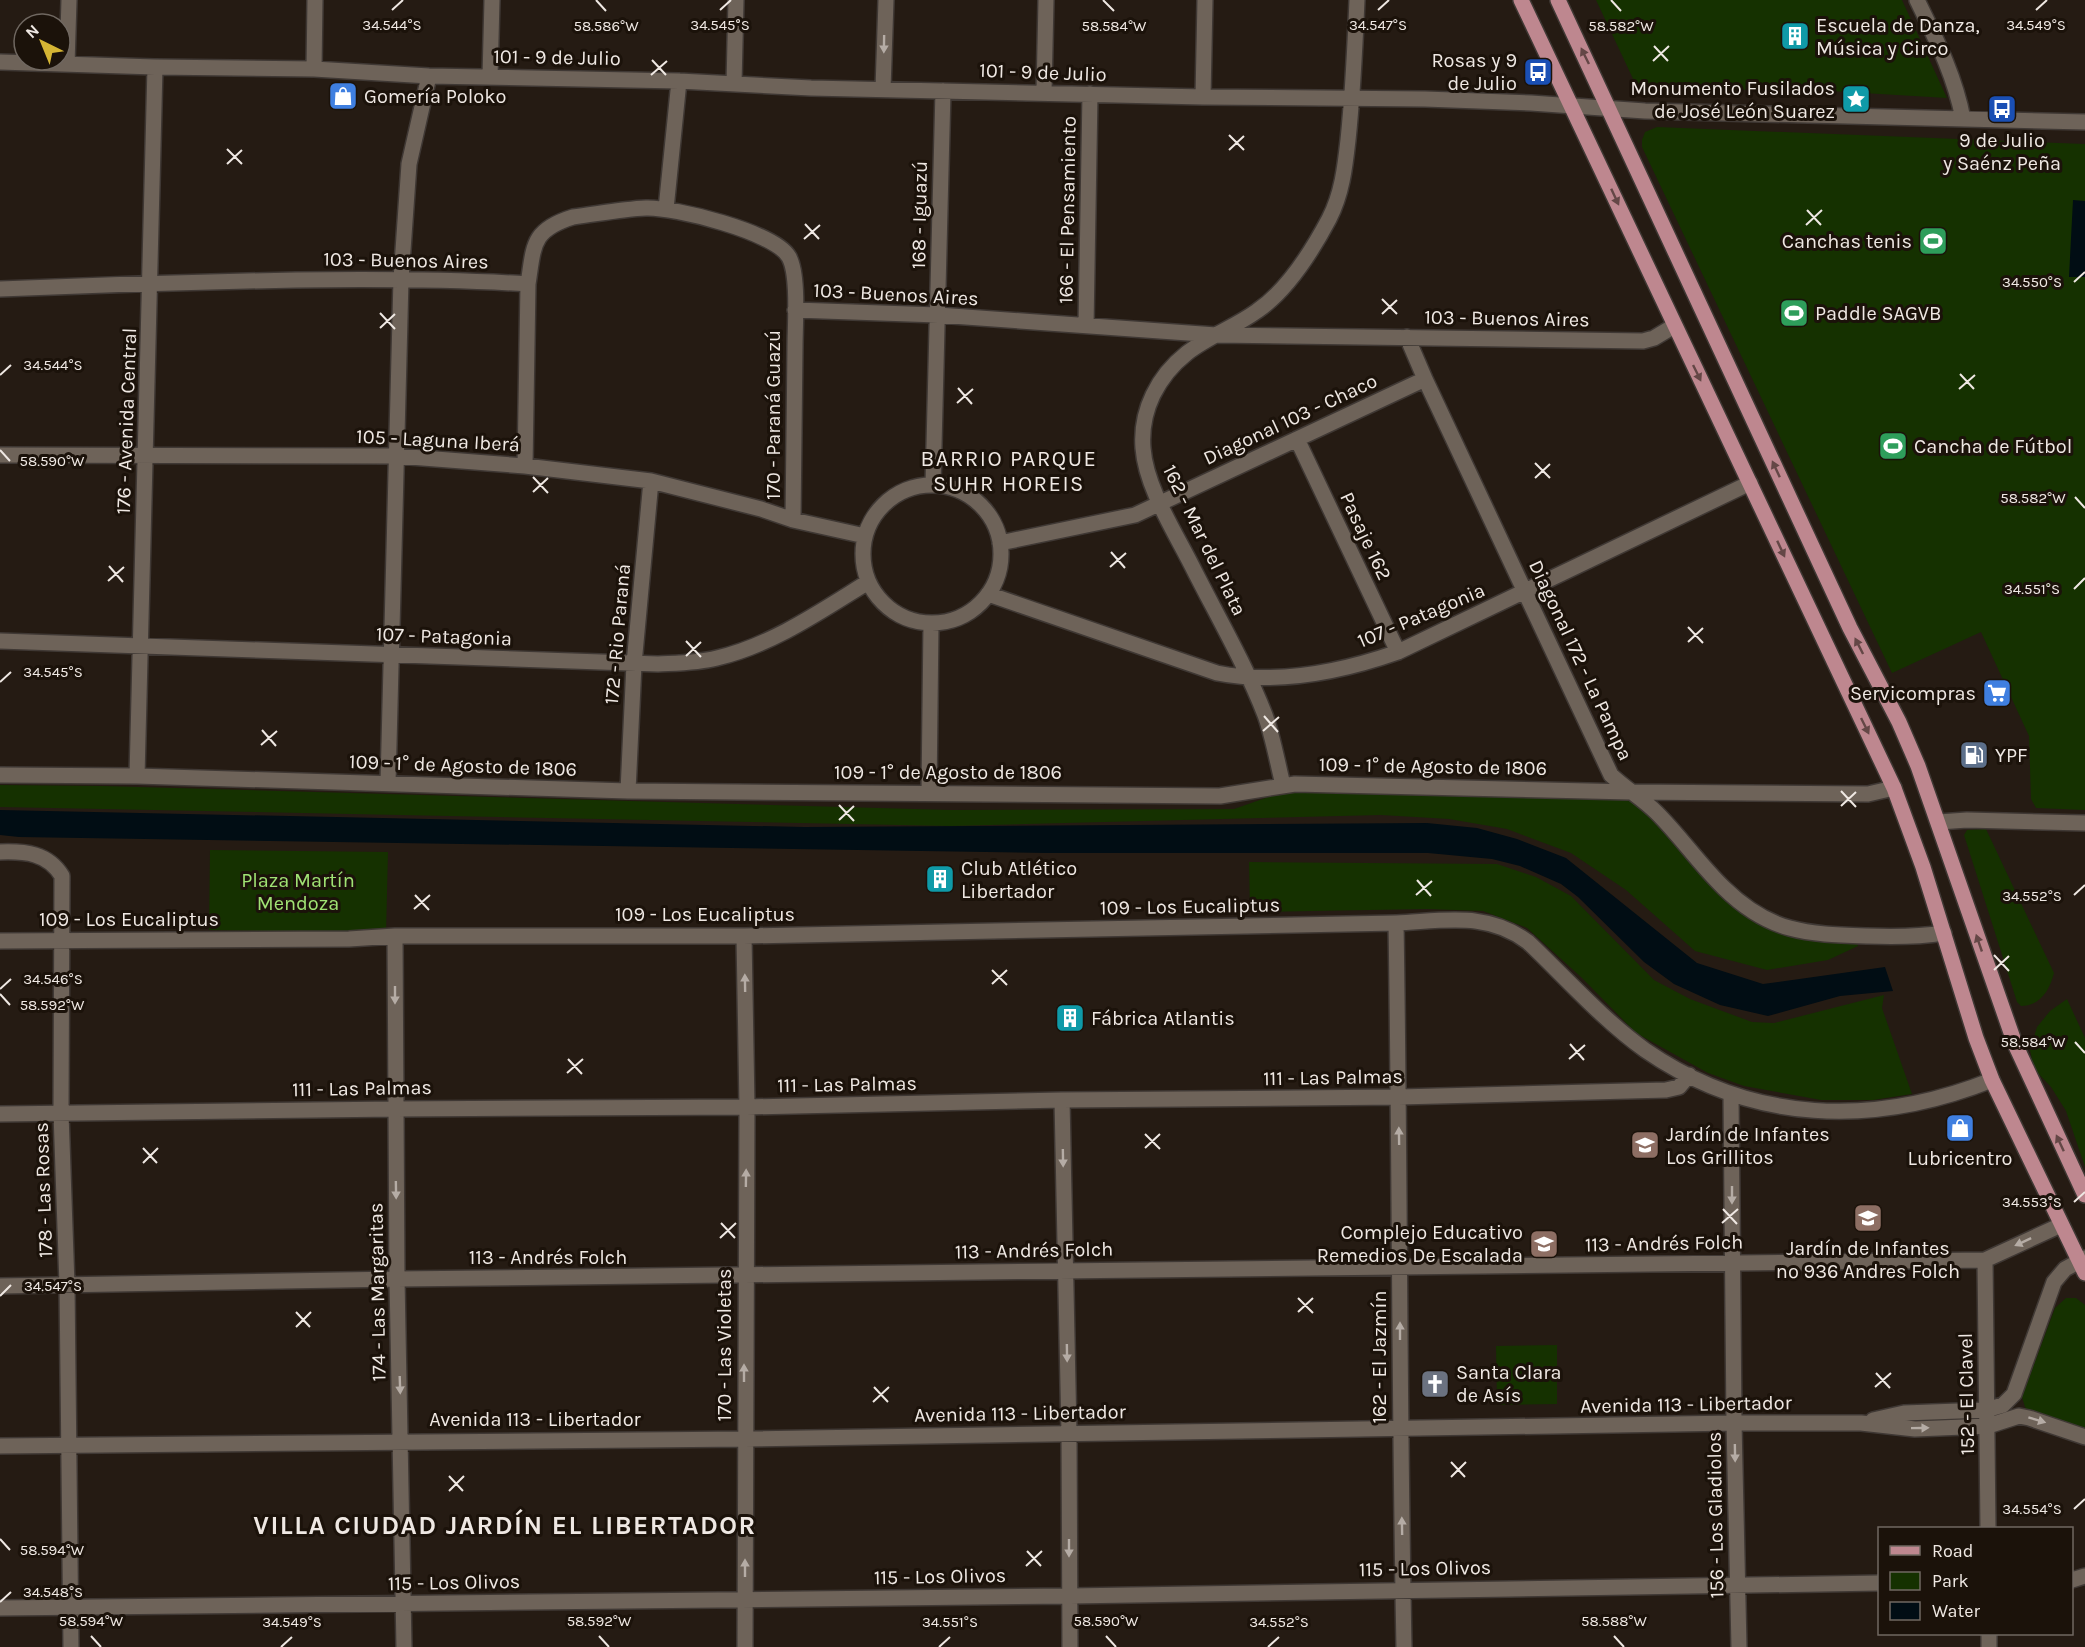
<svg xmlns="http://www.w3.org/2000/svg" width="2085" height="1647" viewBox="0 0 2085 1647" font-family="Karla,sans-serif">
<rect width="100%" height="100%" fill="#251b13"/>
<path fill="#153100" d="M 1596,0 L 1902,0 L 1947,98 L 1830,91 L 1646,88 L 1635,83 Z
M 1657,127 L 2085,144 L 2085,810 L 2036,808 L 2031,799 L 2029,736 L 1981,632 L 1892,673 L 1642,147 L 1642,140 L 1645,132 Z
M 0,785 L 103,786 L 951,810 L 1234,809 L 1286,791 L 1620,798 L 1638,804 L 1656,817 L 1737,908 L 1856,942 L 1858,946 L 1828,960 L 1767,970 L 1695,951 L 1626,890 L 1571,853 L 1507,829 L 1449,819 L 1381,815 L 951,826 L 0,807 Z
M 1986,829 L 2054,973 C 2050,989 2041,1006 2021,1006 L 2017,1002 L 1964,835 L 1967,830 Z
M 210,850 L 388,852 L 386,933 L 209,930 Z
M 1249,862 L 1497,864 L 1536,877 L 1571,896 L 1654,980 L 1690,999 L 1752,1022 L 1774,1023 L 1884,995 L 1882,1008 L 1912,1094 L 1873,1100 L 1821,1100 L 1744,1086 L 1708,1073 L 1636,1033 L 1582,978 L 1527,928 L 1483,911 L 1427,909 L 1250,912 Z
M 2067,999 L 2085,1038 L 2085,1167 L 2066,1111 L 2051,1087 L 2034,1069 L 2030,1050 L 2037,1027 L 2050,1011 Z
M 2066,1298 L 2076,1298 L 2085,1305 L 2085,1430 L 2029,1411 L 2025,1407 L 2022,1397 L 2055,1308 Z
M 1557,1345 L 1557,1404 L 1497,1405 L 1496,1346 Z"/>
<path fill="#010d14" d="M 2073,200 L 2085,201 L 2085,277 L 2069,277 Z
M 0,810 L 804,827 L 1427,823 L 1477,828 L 1517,839 L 1566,858 L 1697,963 L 1763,984 L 1885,967 L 1893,991 L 1840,996 L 1768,1016 L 1720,1005 L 1674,984 L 1644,962 L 1578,897 L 1561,884 L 1520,866 L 1492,859 L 1428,853 L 1047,853 L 19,837 L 0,835 Z"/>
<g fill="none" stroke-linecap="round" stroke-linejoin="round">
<g stroke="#3f3834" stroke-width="18">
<path id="minor" d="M 1917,0 C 1936,39 1955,76 1963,119
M 0,62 L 155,67 L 314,69 L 429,76 L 679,81 L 811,88 L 1203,97 L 1425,99 L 1531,103 L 1645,111 L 2085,122
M 67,64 L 69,0
M 314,69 L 315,0
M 490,77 L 492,0
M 734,84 L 736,0
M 883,89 L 886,0
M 1044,92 L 1046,0
M 1203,97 L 1205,0
M 666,209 L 679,81
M 0,289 C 99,285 197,282 296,280 C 374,279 451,279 528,284 C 534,246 531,230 573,217 C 597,214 622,209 646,208 C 674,207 775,232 789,257 C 799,275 795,325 795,347 C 794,405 794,462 793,520
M 795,310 L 938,315 L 1216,335 L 1643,341 L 1654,338 L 1674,326
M 1086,326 L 1090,94
M 1407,337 L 1425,379 L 1611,775 C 1626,789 1643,799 1657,813 C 1681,837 1700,865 1724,888 C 1770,933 1806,934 1867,936 C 1893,937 1918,937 1944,933
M 1297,439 L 1398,652
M 0,455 L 397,456 L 525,466 L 651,481 L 761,509 L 793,520 L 865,536
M 525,466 L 528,284
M 933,485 L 943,91
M863 554a69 69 0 1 1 138 0a69 69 0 1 1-138 0Z
M 1000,543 L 1135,515 L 1425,379
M 988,594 L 1217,673 C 1277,685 1341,672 1398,652 L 1750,483
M 0,641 L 658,664 C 678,663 698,663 717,658 C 772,645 821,611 868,582
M 0,775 L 137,776 L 628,791 L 1220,796 L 1295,784 L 1631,792 L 1868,794 L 1894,788
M 137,776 L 155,67
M 388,783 L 401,279 L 409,164 L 429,76
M 1283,785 C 1277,761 1273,737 1265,715 C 1246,666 1219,619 1195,572 C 1177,535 1146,489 1143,448 C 1140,410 1158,376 1187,353 C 1209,336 1235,327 1257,311 C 1288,290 1312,251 1329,219 C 1342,194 1345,167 1348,140 C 1353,93 1355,47 1357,0
M 628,791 L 634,664 L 651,481
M 929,794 L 931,623
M 1939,822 L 1967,820 L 2085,823
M 0,852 C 25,851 48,853 62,876 L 61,1113 L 67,1285 L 71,1647
M 1396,923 C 1400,1164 1399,1406 1404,1647
M 395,936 L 397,1279 L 404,1647
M 744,936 L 747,1107 L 745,1647
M 0,941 L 349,939 L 395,936 L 744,936 L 1396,923 C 1444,921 1487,911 1528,942 C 1566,978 1602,1019 1645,1050 C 1752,1124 1874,1127 1992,1080
M 1731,1095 L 1734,1423 L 1739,1647
M 1062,1100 L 1069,1433 L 1070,1647
M 0,1114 L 395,1109 L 747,1107 L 1062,1100 L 1399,1097 L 1666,1090 L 1679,1087 L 1689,1075
M 1985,1260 L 1988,1528
M 0,1286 L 397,1279 L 1985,1260 L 2061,1225
M 1873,1420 L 1904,1413 L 1986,1410 L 2003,1405 L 2014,1394 L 2054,1282 L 2065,1269 L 2085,1258
M 0,1446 L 744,1439 L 1734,1423 L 1861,1423 L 1915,1429 L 1988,1426 L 2019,1416 L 2029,1418 L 2085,1437
M 2072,1580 L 2085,1576
M 0,1608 L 1070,1596 L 1880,1583
M 1989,1634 L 1989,1647"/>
</g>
<g stroke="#3f3834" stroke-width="18">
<path id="major" d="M 1521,0 L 1894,788 L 1923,867 L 1976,1038 L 1992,1080 L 2085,1273
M 1558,0 L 1850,628 L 1899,722 L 1918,766 L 2015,1044 L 2085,1195"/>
</g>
<use href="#minor" stroke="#6e6359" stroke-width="15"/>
<use href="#major" stroke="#be878f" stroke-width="15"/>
</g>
<defs><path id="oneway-solid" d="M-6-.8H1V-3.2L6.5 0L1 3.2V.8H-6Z" transform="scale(1.5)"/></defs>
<g fill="#b5aca5">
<use href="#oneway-solid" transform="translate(884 44) rotate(91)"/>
<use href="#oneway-solid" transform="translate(745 983) rotate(-91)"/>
<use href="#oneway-solid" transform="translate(395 995) rotate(90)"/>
<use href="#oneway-solid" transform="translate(1399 1136) rotate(-91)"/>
<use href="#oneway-solid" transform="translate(1063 1158) rotate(89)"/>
<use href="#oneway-solid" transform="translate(746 1178) rotate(-89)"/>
<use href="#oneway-solid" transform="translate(396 1190) rotate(89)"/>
<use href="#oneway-solid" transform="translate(1732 1195) rotate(90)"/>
<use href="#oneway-solid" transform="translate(2023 1242) rotate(155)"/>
<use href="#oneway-solid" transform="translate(1400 1331) rotate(-90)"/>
<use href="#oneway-solid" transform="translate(1067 1353) rotate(89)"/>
<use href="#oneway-solid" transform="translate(744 1373) rotate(-90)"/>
<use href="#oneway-solid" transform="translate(400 1385) rotate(88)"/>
<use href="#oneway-solid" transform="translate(2037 1420) rotate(17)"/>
<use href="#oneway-solid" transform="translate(1920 1428) rotate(-1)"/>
<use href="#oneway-solid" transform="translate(1735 1453) rotate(89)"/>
<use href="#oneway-solid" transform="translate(1402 1526) rotate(-91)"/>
<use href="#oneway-solid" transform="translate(1069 1548) rotate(90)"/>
<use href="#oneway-solid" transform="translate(745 1568) rotate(-90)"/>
</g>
<g fill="#644746">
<use href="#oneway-solid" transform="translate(1585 56) rotate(-116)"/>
<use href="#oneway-solid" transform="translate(1615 197) rotate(65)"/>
<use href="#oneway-solid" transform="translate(1697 373) rotate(64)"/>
<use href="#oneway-solid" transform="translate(1776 469) rotate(-115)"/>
<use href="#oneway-solid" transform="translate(1781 549) rotate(65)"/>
<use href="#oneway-solid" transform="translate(1859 646) rotate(-117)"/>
<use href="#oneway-solid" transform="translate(1865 726) rotate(64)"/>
<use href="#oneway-solid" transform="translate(1979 943) rotate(-109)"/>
<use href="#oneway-solid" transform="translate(2060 1143) rotate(-115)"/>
</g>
<path fill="none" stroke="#efe8e3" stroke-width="2" d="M 596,0 L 606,11M 1103,0 L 1114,11M 1611,0 L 1621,11M 392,10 L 403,0M 720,10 L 731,0M 1378,10 L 1389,0M 2036,10 L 2047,0M 1654,46 L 1668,61M 652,60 L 666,75M 1653,61 L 1669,46M 651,75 L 667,61M 1229,135 L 1244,150M 227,149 L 242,164M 1229,150 L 1244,136M 227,164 L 242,150M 1807,210 L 1821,225M 805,224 L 819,239M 1806,225 L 1822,210M 804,239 L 820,225M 2074,282 L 2085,272M 1382,299 L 1397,314M 380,313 L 395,329M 1382,314 L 1397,300M 380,328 L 395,314M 1960,374 L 1974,389M 0,375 L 11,365M 958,388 L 972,404M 1959,389 L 1975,375M 957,403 L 973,389M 0,450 L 10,461M 1535,463 L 1550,478M 533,477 L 548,493M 1535,478 L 1550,464M 533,492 L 548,478M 2075,497 L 2085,508M 1111,552 L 1125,568M 109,566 L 123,582M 1110,567 L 1126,553M 108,581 L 124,567M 2074,589 L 2085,578M 1688,627 L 1703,643M 686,641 L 701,657M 1688,642 L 1703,628M 686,656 L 701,642M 0,682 L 11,672M 1264,716 L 1278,732M 262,730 L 276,746M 1263,731 L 1279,717M 261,745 L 277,731M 1841,791 L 1856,807M 839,805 L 854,821M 1841,806 L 1856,792M 839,820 L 854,806M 1417,880 L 1431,896M 415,895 L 429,910M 1416,895 L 1432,881M 2074,895 L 2085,885M 414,909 L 430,895M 1994,955 L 2009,971M 992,970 L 1007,985M 1994,970 L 2009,956M 992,984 L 1007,970M 0,989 L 11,979M 0,994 L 10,1005M 2075,1042 L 2085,1053M 1570,1044 L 1584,1060M 568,1059 L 582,1074M 1569,1059 L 1585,1045M 567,1073 L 583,1059M 1145,1134 L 1160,1149M 143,1148 L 157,1163M 1145,1148 L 1160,1134M 143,1163 L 158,1148M 2074,1202 L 2085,1192M 1723,1209 L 1737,1224M 721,1223 L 735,1238M 1722,1223 L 1738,1209M 720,1238 L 736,1223M 0,1296 L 11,1285M 1298,1298 L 1313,1313M 296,1312 L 310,1327M 1298,1312 L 1313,1298M 296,1327 L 311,1312M 1876,1373 L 1890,1388M 874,1387 L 888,1402M 1875,1387 L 1891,1373M 873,1402 L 889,1387M 1451,1462 L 1465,1477M 449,1476 L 463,1491M 1451,1477 L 1466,1462M 449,1491 L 464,1476M 2074,1509 L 2085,1499M 0,1539 L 10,1550M 1027,1551 L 1041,1566M 1026,1566 L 1042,1551M 0,1602 L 11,1592M 91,1636 L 101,1647M 599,1636 L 609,1647M 1106,1636 L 1116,1647M 1614,1636 L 1624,1647M 281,1647 L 292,1637M 939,1647 L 950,1637M 1268,1647 L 1279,1637"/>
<defs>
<g id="building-square" transform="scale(1.5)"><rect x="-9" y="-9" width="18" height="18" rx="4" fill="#0f9aa8" stroke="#1b120a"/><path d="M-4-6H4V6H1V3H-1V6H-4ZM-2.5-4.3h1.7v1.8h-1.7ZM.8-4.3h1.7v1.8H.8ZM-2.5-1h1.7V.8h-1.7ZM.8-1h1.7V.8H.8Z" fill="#fff"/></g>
<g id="bus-square" transform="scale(1.5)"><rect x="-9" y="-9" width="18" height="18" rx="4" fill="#1a4fb4" stroke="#1b120a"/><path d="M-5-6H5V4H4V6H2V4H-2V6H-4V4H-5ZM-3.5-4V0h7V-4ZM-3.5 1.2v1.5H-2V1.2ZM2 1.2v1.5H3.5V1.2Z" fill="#fff"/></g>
<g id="shop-square" transform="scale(1.5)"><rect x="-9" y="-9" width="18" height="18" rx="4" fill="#3f7fe0" stroke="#1b120a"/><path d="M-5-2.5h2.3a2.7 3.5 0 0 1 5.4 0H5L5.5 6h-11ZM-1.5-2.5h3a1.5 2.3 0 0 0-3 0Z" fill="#fff"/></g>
<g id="sight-square" transform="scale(1.5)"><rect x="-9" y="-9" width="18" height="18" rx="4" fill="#0f9aa8" stroke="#1b120a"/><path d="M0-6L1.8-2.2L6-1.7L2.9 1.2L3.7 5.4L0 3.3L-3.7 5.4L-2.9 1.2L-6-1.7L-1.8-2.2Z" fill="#fff"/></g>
<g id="stadium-square" transform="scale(1.5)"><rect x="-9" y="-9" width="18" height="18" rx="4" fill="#2e9e5b" stroke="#1b120a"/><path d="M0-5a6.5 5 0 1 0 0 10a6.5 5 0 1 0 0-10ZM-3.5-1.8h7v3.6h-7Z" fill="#fff"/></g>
<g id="supermarket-square" transform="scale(1.5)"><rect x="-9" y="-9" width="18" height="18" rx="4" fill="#3f7fe0" stroke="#1b120a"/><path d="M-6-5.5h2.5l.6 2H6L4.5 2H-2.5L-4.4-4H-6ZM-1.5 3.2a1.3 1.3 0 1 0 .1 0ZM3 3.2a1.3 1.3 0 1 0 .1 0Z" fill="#fff"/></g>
<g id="fuel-square" transform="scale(1.5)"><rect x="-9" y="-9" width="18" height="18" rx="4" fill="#5c6f8a" stroke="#1b120a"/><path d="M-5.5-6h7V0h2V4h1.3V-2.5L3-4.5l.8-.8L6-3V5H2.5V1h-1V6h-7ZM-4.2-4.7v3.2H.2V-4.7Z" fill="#fff"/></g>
<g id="school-square" transform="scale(1.5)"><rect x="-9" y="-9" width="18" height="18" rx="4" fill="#8d6e63" stroke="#1b120a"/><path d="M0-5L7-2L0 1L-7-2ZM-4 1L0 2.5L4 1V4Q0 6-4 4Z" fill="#fff"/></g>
<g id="church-square" transform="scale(1.5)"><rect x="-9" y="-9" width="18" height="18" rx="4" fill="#6b7280" stroke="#1b120a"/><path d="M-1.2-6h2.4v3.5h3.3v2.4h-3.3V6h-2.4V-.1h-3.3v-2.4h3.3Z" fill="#fff"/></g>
</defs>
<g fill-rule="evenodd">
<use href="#building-square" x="1795" y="36"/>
<use href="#bus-square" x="1538" y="72"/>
<use href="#shop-square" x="343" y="96"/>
<use href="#sight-square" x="1856" y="99"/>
<use href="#bus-square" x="2002" y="109"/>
<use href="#stadium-square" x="1933" y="241"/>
<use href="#stadium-square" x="1794" y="313"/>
<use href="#stadium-square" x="1893" y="446"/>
<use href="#supermarket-square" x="1997" y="693"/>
<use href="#fuel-square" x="1974" y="755"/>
<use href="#building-square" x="940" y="879"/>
<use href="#building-square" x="1070" y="1018"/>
<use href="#shop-square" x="1960" y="1128"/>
<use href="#school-square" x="1645" y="1145"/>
<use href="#school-square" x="1868" y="1218"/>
<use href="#school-square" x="1544" y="1244"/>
<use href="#church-square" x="1435" y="1384"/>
</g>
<g text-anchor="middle" stroke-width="6" stroke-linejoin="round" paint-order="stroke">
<g font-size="20" fill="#efe8e3" stroke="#1b120a" text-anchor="start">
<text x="1816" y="32">Escuela de Danza,<tspan x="1816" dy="23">Música y Circo</tspan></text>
<text x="1517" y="67" text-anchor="end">Rosas y 9<tspan x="1517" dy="23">de Julio</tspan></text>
<text x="1835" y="95" text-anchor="end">Monumento Fusilados<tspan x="1835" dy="23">de José León Suarez</tspan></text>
<text x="364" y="103">Gomería Poloko</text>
<text x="2002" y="147" text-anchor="middle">9 de Julio<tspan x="2002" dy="23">y Saénz Peña</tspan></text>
<text x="1912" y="248" text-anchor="end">Canchas tenis</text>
<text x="1815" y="320">Paddle SAGVB</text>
<text x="1914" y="453">Cancha de Fútbol</text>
<text x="1976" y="700" text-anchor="end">Servicompras</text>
<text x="1995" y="762">YPF</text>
<text x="961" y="875">Club Atlético<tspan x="961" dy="23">Libertador</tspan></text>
<text x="1091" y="1025">Fábrica Atlantis</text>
<text x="1666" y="1141">Jardín de Infantes<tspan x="1666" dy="23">Los Grillitos</tspan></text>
<text x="1960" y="1165" text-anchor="middle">Lubricentro</text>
<text x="1523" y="1239" text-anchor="end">Complejo Educativo<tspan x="1523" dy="23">Remedios De Escalada</tspan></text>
<text x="1868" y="1255" text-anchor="middle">Jardín de Infantes<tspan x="1868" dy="23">nº 936 Andres Folch</tspan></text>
<text x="1456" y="1379">Santa Clara<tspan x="1456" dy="23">de Asís</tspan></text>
</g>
<g font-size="20" fill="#efe8e3" stroke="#1b120a">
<text transform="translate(557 57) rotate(1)" y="7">101 - 9 de Julio</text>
<text transform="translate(1043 72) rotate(2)" y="7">101 - 9 de Julio</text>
<text transform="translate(1067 210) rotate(-89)" y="7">166 - El Pensamiento</text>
<text transform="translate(919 215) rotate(-89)" y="7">168 - Iguazú</text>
<text transform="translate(406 260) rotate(1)" y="7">103 - Buenos Aires</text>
<text transform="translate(896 294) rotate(3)" y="7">103 - Buenos Aires</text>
<text transform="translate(1507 318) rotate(1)" y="7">103 - Buenos Aires</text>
<text transform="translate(773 415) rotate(-90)" y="7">170 - Paraná Guazú</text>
<text transform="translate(1290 419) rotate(-25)" y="7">Diagonal 103 - Chaco</text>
<text transform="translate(126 421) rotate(-88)" y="7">176 - Avenida Central</text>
<text transform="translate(438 440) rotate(3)" y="7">105 - Laguna Iberá</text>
<text transform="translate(1366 536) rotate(65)" y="7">Pasaje 162</text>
<text transform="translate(1205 540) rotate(64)" y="7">162 - Mar del Plata</text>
<text transform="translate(1421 615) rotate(-23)" y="7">107 - Patagonia</text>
<text transform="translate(617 634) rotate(-85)" y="7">172 - Rio Paraná</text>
<text transform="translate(444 636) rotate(2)" y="7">107 - Patagonia</text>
<text transform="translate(1581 660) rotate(65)" y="7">Diagonal 172 - La Pampa</text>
<text transform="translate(463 765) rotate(2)" y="7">109 - 1° de Agosto de 1806</text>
<text transform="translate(1433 766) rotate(1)" y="7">109 - 1° de Agosto de 1806</text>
<text x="948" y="779">109 - 1° de Agosto de 1806</text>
<text transform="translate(1190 906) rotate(-1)" y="7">109 - Los Eucaliptus</text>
<text x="705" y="921">109 - Los Eucaliptus</text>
<text x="129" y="926">109 - Los Eucaliptus</text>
<text transform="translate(1333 1077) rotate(-1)" y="7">111 - Las Palmas</text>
<text transform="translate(847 1084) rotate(-1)" y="7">111 - Las Palmas</text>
<text transform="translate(362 1088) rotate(-1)" y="7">111 - Las Palmas</text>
<text transform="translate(43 1190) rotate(-92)" y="7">178 - Las Rosas</text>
<text transform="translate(1664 1243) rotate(-1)" y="7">113 - Andrés Folch</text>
<text transform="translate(1034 1250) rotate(-1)" y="7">113 - Andrés Folch</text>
<text x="548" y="1264">113 - Andrés Folch</text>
<text transform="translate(377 1292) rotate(-91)" y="7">174 - Las Margaritas</text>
<text transform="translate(724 1345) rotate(-90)" y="7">170 - Las Violetas</text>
<text transform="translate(1379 1357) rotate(-90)" y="7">162 - El Jazmín</text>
<text transform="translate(1966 1394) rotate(-91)" y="7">152 - El Clavel</text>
<text transform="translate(1686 1404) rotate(-1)" y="7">Avenida 113 - Libertador</text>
<text transform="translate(1020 1413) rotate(-1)" y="7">Avenida 113 - Libertador</text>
<text x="535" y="1426">Avenida 113 - Libertador</text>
<text transform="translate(1715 1515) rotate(-91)" y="7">156 - Los Gladiolos</text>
<text transform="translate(1425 1568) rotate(-1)" y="7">115 - Los Olivos</text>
<text transform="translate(940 1576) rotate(-1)" y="7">115 - Los Olivos</text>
<text transform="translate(454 1582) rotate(-1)" y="7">115 - Los Olivos</text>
</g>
<g font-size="20" fill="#a0e374" stroke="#1b120a">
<text x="298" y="887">Plaza Martín<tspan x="298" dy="23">Mendoza</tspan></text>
</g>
<g font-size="22" letter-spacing="1.5" fill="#efe8e3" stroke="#1b120a">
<text x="1009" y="466">BARRIO PARQUE<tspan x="1009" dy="25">SUHR HOREIS</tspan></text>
</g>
<g font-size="26" font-weight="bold" letter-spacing="1.5" fill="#efe8e3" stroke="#1b120a">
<text x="505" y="1534">VILLA CIUDAD JARDÍN EL LIBERTADOR</text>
</g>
</g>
<g font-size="15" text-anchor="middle" fill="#efe8e3" stroke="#1b120a" stroke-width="6" stroke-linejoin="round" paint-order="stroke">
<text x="392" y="30">34.544°S</text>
<text x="720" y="30">34.545°S</text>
<text x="1378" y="30">34.547°S</text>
<text x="2036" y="30">34.549°S</text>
<text x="606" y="31">58.586°W</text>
<text x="1114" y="31">58.584°W</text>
<text x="1621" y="31">58.582°W</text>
<text x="2032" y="287">34.550°S</text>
<text x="53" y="370">34.544°S</text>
<text x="52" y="466">58.590°W</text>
<text x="2033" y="503">58.582°W</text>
<text x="2032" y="594">34.551°S</text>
<text x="53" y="677">34.545°S</text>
<text x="2032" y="901">34.552°S</text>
<text x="53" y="984">34.546°S</text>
<text x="52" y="1010">58.592°W</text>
<text x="2033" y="1047">58.584°W</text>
<text x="2032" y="1207">34.553°S</text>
<text x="53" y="1291">34.547°S</text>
<text x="2032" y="1514">34.554°S</text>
<text x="52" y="1555">58.594°W</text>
<text x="53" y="1597">34.548°S</text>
<text x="91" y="1626">58.594°W</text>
<text x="599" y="1626">58.592°W</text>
<text x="1106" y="1626">58.590°W</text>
<text x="1614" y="1626">58.588°W</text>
<text x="292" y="1627">34.549°S</text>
<text x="950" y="1627">34.551°S</text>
<text x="1279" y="1627">34.552°S</text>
</g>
<rect x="1878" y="1527" width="195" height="108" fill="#1b120a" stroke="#706861" stroke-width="1.5"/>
<rect x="1890" y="1546" width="30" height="9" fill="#be878f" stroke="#706861" stroke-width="1.5"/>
<text x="1932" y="1557" font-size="18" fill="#efe8e3">Road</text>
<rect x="1890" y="1572" width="30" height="18" fill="#153100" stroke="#706861" stroke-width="1.5"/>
<text x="1932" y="1587" font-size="18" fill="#efe8e3">Park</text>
<rect x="1890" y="1602" width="30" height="18" fill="#010d14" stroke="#706861" stroke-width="1.5"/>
<text x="1932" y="1617" font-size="18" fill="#efe8e3">Water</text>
<g transform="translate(42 42) rotate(317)"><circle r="28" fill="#1b120a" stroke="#706861" stroke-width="1.5"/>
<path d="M0-4.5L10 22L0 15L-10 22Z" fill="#d5b534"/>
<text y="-9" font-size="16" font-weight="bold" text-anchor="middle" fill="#efe8e3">N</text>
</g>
</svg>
